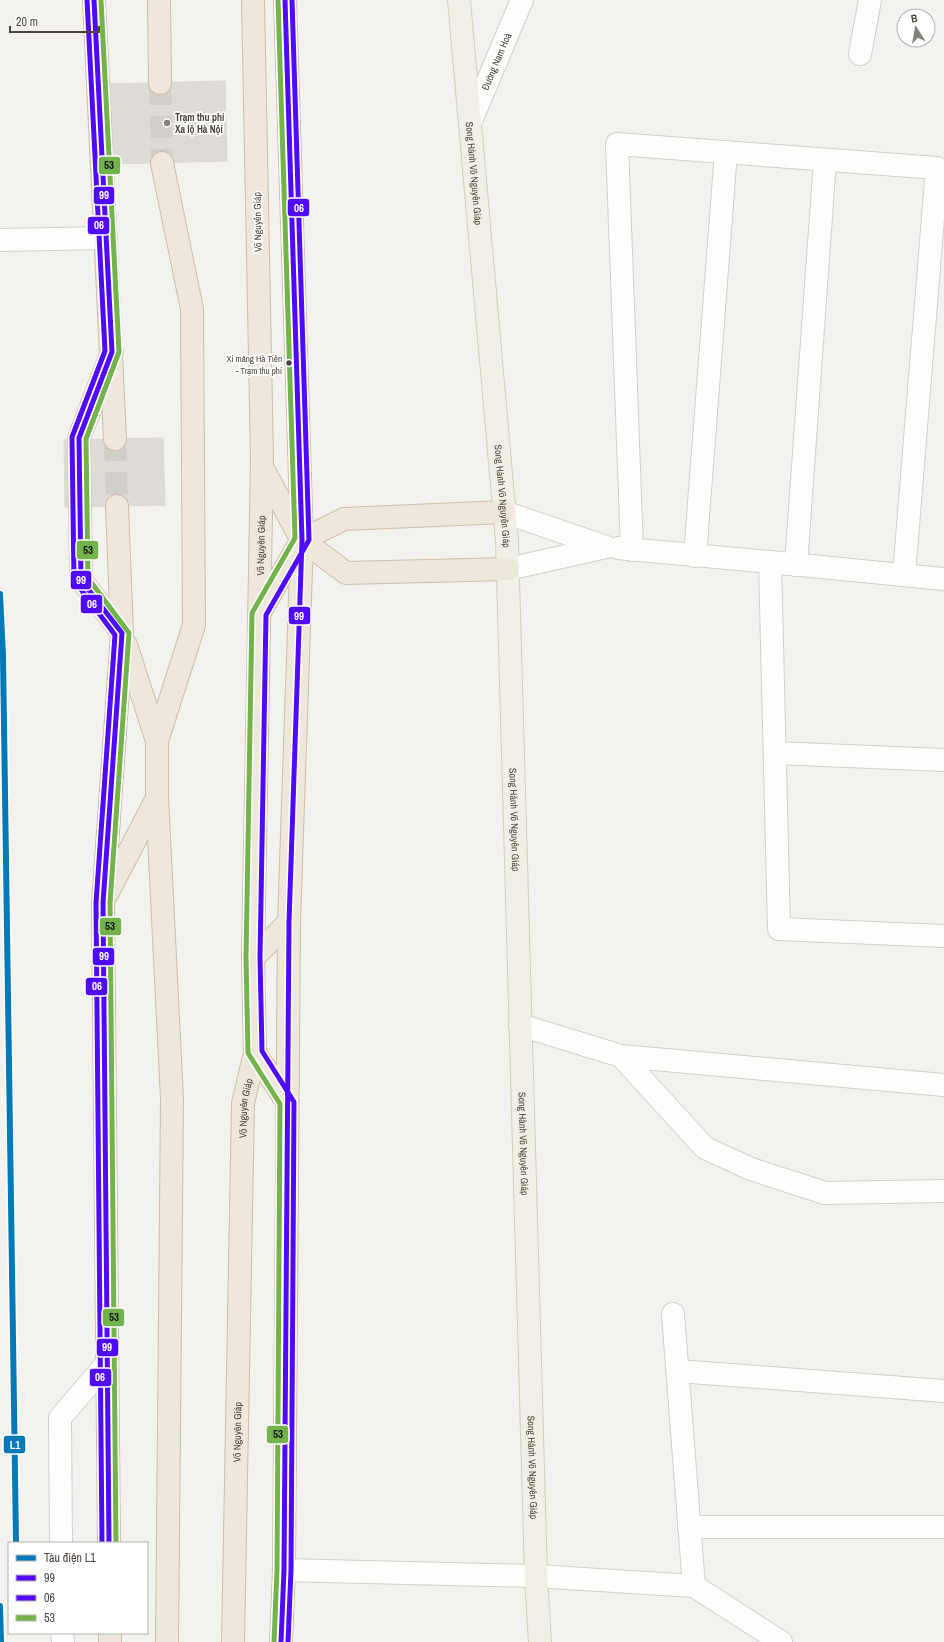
<svg xmlns="http://www.w3.org/2000/svg" width="944" height="1642" viewBox="0 0 944 1642" font-family="'Archivo Narrow',sans-serif">
<rect width="100%" height="100%" fill="#f4f2ee"/>
<path fill="#dedbd6" stroke="#dcd9d4" d="M 225,81 L 227,161 L 109,164 L 108,84 Z
M 163,438 L 165,505 L 65,507 L 64,440 Z"/>
<g fill="none" stroke-linecap="round" stroke-linejoin="round">
<path stroke="#d2cfca" stroke-width="22" stroke-dasharray="22 11" stroke-linecap="butt" d="M 160,83 L 162,163
M 115,439 L 117,506"/>
<g stroke="#d2d0cb" stroke-width="24">
<g id="minor">
<path d="M 860,54 L 870,0"/>
<path id="s1" d="M 470,123 L 522,0"/>
<path d="M 0,240 L 106,238"/>
<path d="M 504,512 L 606,547 L 508,569"/>
<path d="M 618,548 L 770,562"/>
<path d="M 632,550 L 617,144 L 937,168 L 904,575"/>
<path d="M 695,556 L 726,152"/>
<path d="M 796,565 L 825,160"/>
<path d="M 944,579 L 770,562 L 779,929 L 944,936"/>
<path d="M 775,753 L 944,760"/>
<path d="M 520,1025 L 621,1056 L 705,1148 L 751,1169 L 825,1193 L 944,1191"/>
<path d="M 621,1056 L 944,1085"/>
<path d="M 678,1371 L 944,1391"/>
<path d="M 689,1527 L 944,1527"/>
<path d="M 61,1543 L 60,1418 L 107,1363"/>
<path d="M 284,1570 L 536,1576 L 694,1586 L 673,1314"/>
<path d="M 694,1586 L 781,1642"/>
<path d="M 62,1633 L 63,1642"/>
</g>
</g>
<g stroke="#d6cebb" stroke-width="24">
<g id="major">
<path id="s2" d="M 459,0 L 507,541 L 536,1576 L 540,1642"/>
<path d="M 112,352 L 79,438 L 81,580 L 122,633"/>
</g>
</g>
<g stroke="#ccbfa9" stroke-width="24">
<g id="highway">
<path d="M 94,0 L 115,439"/>
<path d="M 159,0 L 160,83"/>
<path d="M 162,163 L 192,309 L 194,625 L 157,741 L 157,797 L 172,1099 L 167,1642"/>
<path d="M 262,467 L 299,535"/>
<path d="M 504,512 L 344,519 L 302,540 L 346,573 L 508,569"/>
<path d="M 260,612 L 300,543"/>
<path d="M 126,645 L 157,741"/>
<path d="M 107,894 L 157,798"/>
<path d="M 253,958 L 289,922"/>
<path d="M 255,1053 L 287,1102"/>
<path d="M 109,1543 L 103,903 L 122,633 L 117,506"/>
<path d="M 110,1633 L 110,1642"/>
<path id="s3" d="M 233,1642 L 243,1103 L 255,1053 L 253,958 L 262,459 L 253,0"/>
<path d="M 281,1642 L 284,1570 L 289,922 L 302,540 L 285,0"/>
</g>
</g>
<use href="#minor" stroke="#fdfdfc" stroke-width="22"/>
<use href="#major" stroke="#f2efe6" stroke-width="22"/>
<use href="#highway" stroke="#ede8db" stroke-width="22"/>
<g stroke="#fff" stroke-width="8">
<path id="bus-1" d="M 94,0 L 112,352 L 79,438 L 81,580 L 122,633 L 103,903 L 109,1543
M 281,1642 L 284,1570 L 289,922 L 302,540 L 285,0"/>
</g>
<g stroke="#fff" stroke-width="8">
<path id="bus-2" d="M 87,0 L 105,351 L 72,437 L 74,580 L 115,635 L 96,903 L 102,1543
M 288,1642 L 291,1570 L 294,1102 L 262,1051 L 260,958 L 266,615 L 309,540 L 292,0"/>
</g>
<g stroke="#fff" stroke-width="8">
<path id="bus-3" d="M 101,0 L 119,352 L 86,439 L 88,578 L 129,633 L 110,903 L 116,1543
M 274,1642 L 277,1570 L 280,1104 L 248,1053 L 246,958 L 252,613 L 295,538 L 278,0"/>
</g>
<use href="#bus-1" stroke="#4f0aff" stroke-width="5"/>
<use href="#bus-2" stroke="#4f0aff" stroke-width="5"/>
<use href="#bus-3" stroke="#72b44b" stroke-width="5"/>
<g stroke="#fff" stroke-width="9">
<path id="metro-1" d="M 0,594 L 3,656 L 16,1543
M 0,1606 L 1,1642"/>
</g>
<use href="#metro-1" stroke="#0079b8" stroke-width="6"/>
</g>
<circle fill="#868178" stroke="#fff" stroke-width="1.5" cx="167" cy="123" r="4"/>
<circle fill="#4b4439" stroke="#fff" stroke-width="1.5" cx="289" cy="363" r="3.5"/>
<g text-anchor="middle" stroke-width="3.5" stroke-linejoin="round" paint-order="stroke">
<g font-size="9" fill="#4b4439" stroke="#fff" text-anchor="end">
<text x="282" y="362">Xi măng Hà Tiên<tspan x="282" dy="12">- Trạm thu phí</tspan></text>
</g>
<g font-size="10" fill="#4b4439" stroke="#fff">
<text dy="4" stroke="none"><textPath href="#s1" startOffset="67">Đường Nam Hoà</textPath></text>
<text dy="4" stroke="none"><textPath href="#s2" startOffset="174">Song Hành Võ Nguyên Giáp</textPath></text>
<text transform="translate(257 222) rotate(-91)" y="4">Võ Nguyên Giáp</text>
<text dy="4" stroke="none"><textPath href="#s2" startOffset="498">Song Hành Võ Nguyên Giáp</textPath></text>
<text dy="4" stroke="none"><textPath href="#s3" startOffset="1098">Võ Nguyên Giáp</textPath></text>
<text dy="4" stroke="none"><textPath href="#s2" startOffset="822">Song Hành Võ Nguyên Giáp</textPath></text>
<text dy="4" stroke="none"><textPath href="#s3" startOffset="534">Võ Nguyên Giáp</textPath></text>
<text dy="4" stroke="none"><textPath href="#s2" startOffset="1146">Song Hành Võ Nguyên Giáp</textPath></text>
<text dy="4" stroke="none"><textPath href="#s3" startOffset="210">Võ Nguyên Giáp</textPath></text>
<text dy="4" stroke="none"><textPath href="#s2" startOffset="1470">Song Hành Võ Nguyên Giáp</textPath></text>
</g>
<g font-size="10" font-weight="bold" fill="#4b4439" stroke="#fff" text-anchor="start">
<text x="175" y="121">Trạm thu phí<tspan x="175" dy="12">Xa lộ Hà Nội</tspan></text>
</g>
</g>
<g stroke="#fff" stroke-width="1.5">
<rect x="98" y="156" width="23" height="19" rx="4" fill="#72b44b"/>
<rect x="93" y="186" width="22" height="19" rx="4" fill="#4f0aff"/>
<rect x="287" y="198" width="23" height="19" rx="4" fill="#4f0aff"/>
<rect x="87" y="216" width="23" height="19" rx="4" fill="#4f0aff"/>
<rect x="76" y="540" width="23" height="20" rx="4" fill="#72b44b"/>
<rect x="70" y="570" width="22" height="20" rx="4" fill="#4f0aff"/>
<rect x="80" y="594" width="23" height="20" rx="4" fill="#4f0aff"/>
<rect x="288" y="606" width="23" height="19" rx="4" fill="#4f0aff"/>
<rect x="99" y="917" width="23" height="19" rx="4" fill="#72b44b"/>
<rect x="92" y="947" width="23" height="19" rx="4" fill="#4f0aff"/>
<rect x="85" y="977" width="23" height="19" rx="4" fill="#4f0aff"/>
<rect x="102" y="1308" width="23" height="19" rx="4" fill="#72b44b"/>
<rect x="96" y="1338" width="23" height="19" rx="4" fill="#4f0aff"/>
<rect x="89" y="1368" width="23" height="19" rx="4" fill="#4f0aff"/>
<rect x="266" y="1425" width="23" height="19" rx="4" fill="#72b44b"/>
<rect x="3" y="1435" width="23" height="19" rx="4" fill="#0079b8"/>
</g>
<g font-size="11" text-anchor="middle" font-weight="bold" fill="#fff">
<text x="104" y="199">99</text>
<text x="299" y="212">06</text>
<text x="99" y="229">06</text>
<text x="81" y="584">99</text>
<text x="92" y="608">06</text>
<text x="299" y="620">99</text>
<text x="104" y="960">99</text>
<text x="97" y="990">06</text>
<text x="107" y="1351">99</text>
<text x="100" y="1381">06</text>
<text x="15" y="1449">L1</text>
</g>
<g font-size="11" text-anchor="middle" font-weight="bold" fill="#111">
<text x="109" y="169">53</text>
<text x="88" y="554">53</text>
<text x="110" y="930">53</text>
<text x="114" y="1321">53</text>
<text x="278" y="1438">53</text>
</g>
<rect x="8" y="1542" width="140" height="92" fill="#ffffff" stroke="#b7b4b0"/>
<rect x="16" y="1555" width="20" height="6" fill="#0079b8" stroke="#b7b4b0"/>
<text x="44" y="1562" font-size="12" fill="#4b4439">Tàu điện L1</text>
<rect x="16" y="1575" width="20" height="6" fill="#4f0aff" stroke="#b7b4b0"/>
<text x="44" y="1582" font-size="12" fill="#4b4439">99</text>
<rect x="16" y="1595" width="20" height="6" fill="#4f0aff" stroke="#b7b4b0"/>
<text x="44" y="1602" font-size="12" fill="#4b4439">06</text>
<rect x="16" y="1615" width="20" height="6" fill="#72b44b" stroke="#b7b4b0"/>
<text x="44" y="1622" font-size="12" fill="#4b4439">53</text>
<g transform="translate(916 28) rotate(349)"><circle r="19" fill="#ffffff" stroke="#b7b4b0"/>
<path d="M0-3L7 15L0 10L-7 15Z" fill="#868178"/>
<text y="-6" font-size="11" font-weight="bold" text-anchor="middle" fill="#4b4439">B</text>
</g>
<path d="M10 26v6h89v-6" fill="none" stroke="#4b4439" stroke-width="2"/>
<text x="16" y="26" font-size="12" fill="#4b4439" stroke="#ffffff" stroke-width="3" paint-order="stroke">20 m</text>
</svg>
